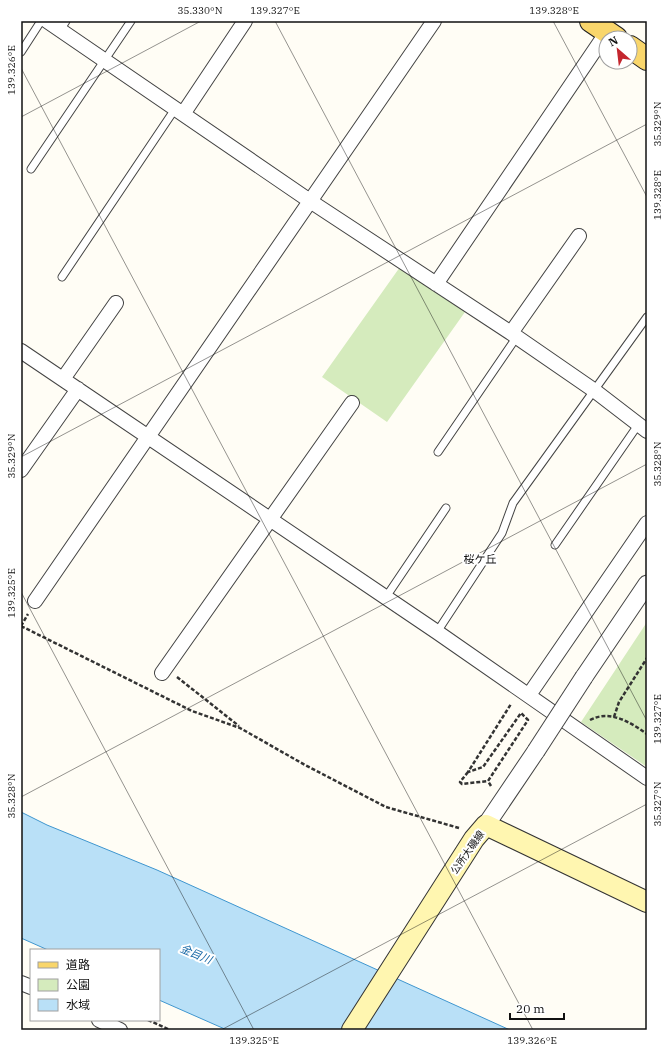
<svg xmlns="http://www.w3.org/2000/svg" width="668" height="1051" viewBox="0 0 668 1051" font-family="'IBM Plex Serif','Noto Sans JP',serif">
<rect width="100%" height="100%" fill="#fffdf5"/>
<path fill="#d5ebbd" d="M 400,267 L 465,312 L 387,422 L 322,377 Z
M 647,622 L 647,767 L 581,722 Z"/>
<path fill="#b9e0f7" stroke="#3f96cf" d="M 21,812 L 47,825 L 157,870 L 510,1030 L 227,1030 L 159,1000 L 159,950 L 48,950 L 21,938 Z"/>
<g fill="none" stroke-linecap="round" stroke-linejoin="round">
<g stroke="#444" stroke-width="9">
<path id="service" d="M 60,30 L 66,21
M 21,52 L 41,21
M 31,169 L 131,21
M 62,277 L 175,109
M 438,452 L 516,338
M 555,545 L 638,425
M 386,597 L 446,508
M 437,632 L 502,533 L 513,503 L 647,317"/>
</g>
<g stroke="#444" stroke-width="16">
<path id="minor" d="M 47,21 L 310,201 L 511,333 L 595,391 L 647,431
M 183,114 L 245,21
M 436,284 L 607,32
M 511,333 L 579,236
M 21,351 L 437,632 L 647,778
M 63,379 L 116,303
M 21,470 L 78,389
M 35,601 L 434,21
M 162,673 L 352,403
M 529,695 L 647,523
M 21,983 L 31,987
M 99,1020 L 120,1030"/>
</g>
<g stroke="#444" stroke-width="19">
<path id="tertiary" d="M 584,677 L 647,584
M 486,825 L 536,751"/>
</g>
<g stroke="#333" stroke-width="22">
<path id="secondary" d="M 352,1030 L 474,839 L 486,825 L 647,902"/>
</g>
<g stroke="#222" stroke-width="24">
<path id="primary" d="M 591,21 L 616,38
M 630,47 L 647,59"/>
</g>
<path stroke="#333" stroke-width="2.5" stroke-dasharray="4 2" stroke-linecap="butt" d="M 21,626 L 192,711 L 240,728 L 305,765 L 386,807 L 459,828
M 21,626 L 28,614
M 177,677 L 239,726
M 614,717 L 619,702 L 647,658
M 590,720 C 611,709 631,723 647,734
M 468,772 L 460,782 L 462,784 L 488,781
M 491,786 L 488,781 L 528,720 L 521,713 L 483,767 L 468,772 L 511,704
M 148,1020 L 170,1030"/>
<use href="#service" stroke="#fff" stroke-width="7"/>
<use href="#minor" stroke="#fff" stroke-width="14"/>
<use href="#tertiary" stroke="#fff" stroke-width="17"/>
<use href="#secondary" stroke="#fff6b0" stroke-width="20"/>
<use href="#primary" stroke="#f9d66b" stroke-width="22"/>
<g stroke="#444" stroke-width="19" stroke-linecap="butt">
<path id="tertiary-bridge" d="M 536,751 L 584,677"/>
</g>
<use href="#tertiary-bridge" stroke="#fff" stroke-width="17"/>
</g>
<path fill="none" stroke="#111" stroke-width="1" stroke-opacity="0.45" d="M 275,21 L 647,721M 553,21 L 647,197M 21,68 L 533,1030M 21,117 L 201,21M 21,457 L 647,124M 21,592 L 254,1030M 21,797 L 647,464M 221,1030 L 647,804"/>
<g text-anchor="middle" stroke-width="4" stroke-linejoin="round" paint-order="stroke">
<g font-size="10" fill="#111" stroke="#fff">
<text transform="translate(467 852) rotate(-55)" y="4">公所大磯線</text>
</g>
<g font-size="11" fill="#111" stroke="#fff">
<text x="480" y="563">桜ケ丘</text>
</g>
<g font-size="11" font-style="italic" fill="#1768a6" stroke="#fff">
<text transform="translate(196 954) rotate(23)" y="4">金目川</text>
</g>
</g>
<rect width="668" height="1051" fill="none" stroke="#ffffff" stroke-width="44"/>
<rect x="30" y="949" width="130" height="72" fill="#ffffff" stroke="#a0a0a0"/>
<rect x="38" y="962" width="20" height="6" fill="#f9d66b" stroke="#a0a0a0"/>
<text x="66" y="969" font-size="12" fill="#111111">道路</text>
<rect x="38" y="979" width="20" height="12" fill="#d5ebbd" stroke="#a0a0a0"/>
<text x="66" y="989" font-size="12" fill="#111111">公園</text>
<rect x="38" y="999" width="20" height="12" fill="#b9e0f7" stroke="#a0a0a0"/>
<text x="66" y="1009" font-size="12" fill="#111111">水域</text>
<g transform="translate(618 50) rotate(332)"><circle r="19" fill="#ffffff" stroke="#a0a0a0"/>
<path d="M0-3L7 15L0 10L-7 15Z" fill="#c4262e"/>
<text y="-6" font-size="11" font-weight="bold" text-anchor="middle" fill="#111111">N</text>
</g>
<path d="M510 1013v6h54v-6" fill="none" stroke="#111111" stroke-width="2"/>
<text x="516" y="1013" font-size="12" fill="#111111" stroke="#ffffff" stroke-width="3" paint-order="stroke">20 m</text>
<rect x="22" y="22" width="624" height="1007" fill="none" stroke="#111" stroke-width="1.5"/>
<g font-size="10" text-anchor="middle" fill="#111">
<text x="200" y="14">35.330°N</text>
<text x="275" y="14">139.327°E</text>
<text x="554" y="14">139.328°E</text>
<text transform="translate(11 70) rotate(-90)" y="4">139.326°E</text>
<text transform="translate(657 124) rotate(-90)" y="4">35.329°N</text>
<text transform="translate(657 195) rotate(-90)" y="4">139.328°E</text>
<text transform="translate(11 456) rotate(-90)" y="4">35.329°N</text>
<text transform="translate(657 464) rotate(-90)" y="4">35.328°N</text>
<text transform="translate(11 593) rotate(-90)" y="4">139.325°E</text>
<text transform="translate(657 719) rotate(-90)" y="4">139.327°E</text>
<text transform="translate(11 796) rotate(-90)" y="4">35.328°N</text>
<text transform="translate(657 804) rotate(-90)" y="4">35.327°N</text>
<text x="254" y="1044">139.325°E</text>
<text x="532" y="1044">139.326°E</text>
</g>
</svg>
